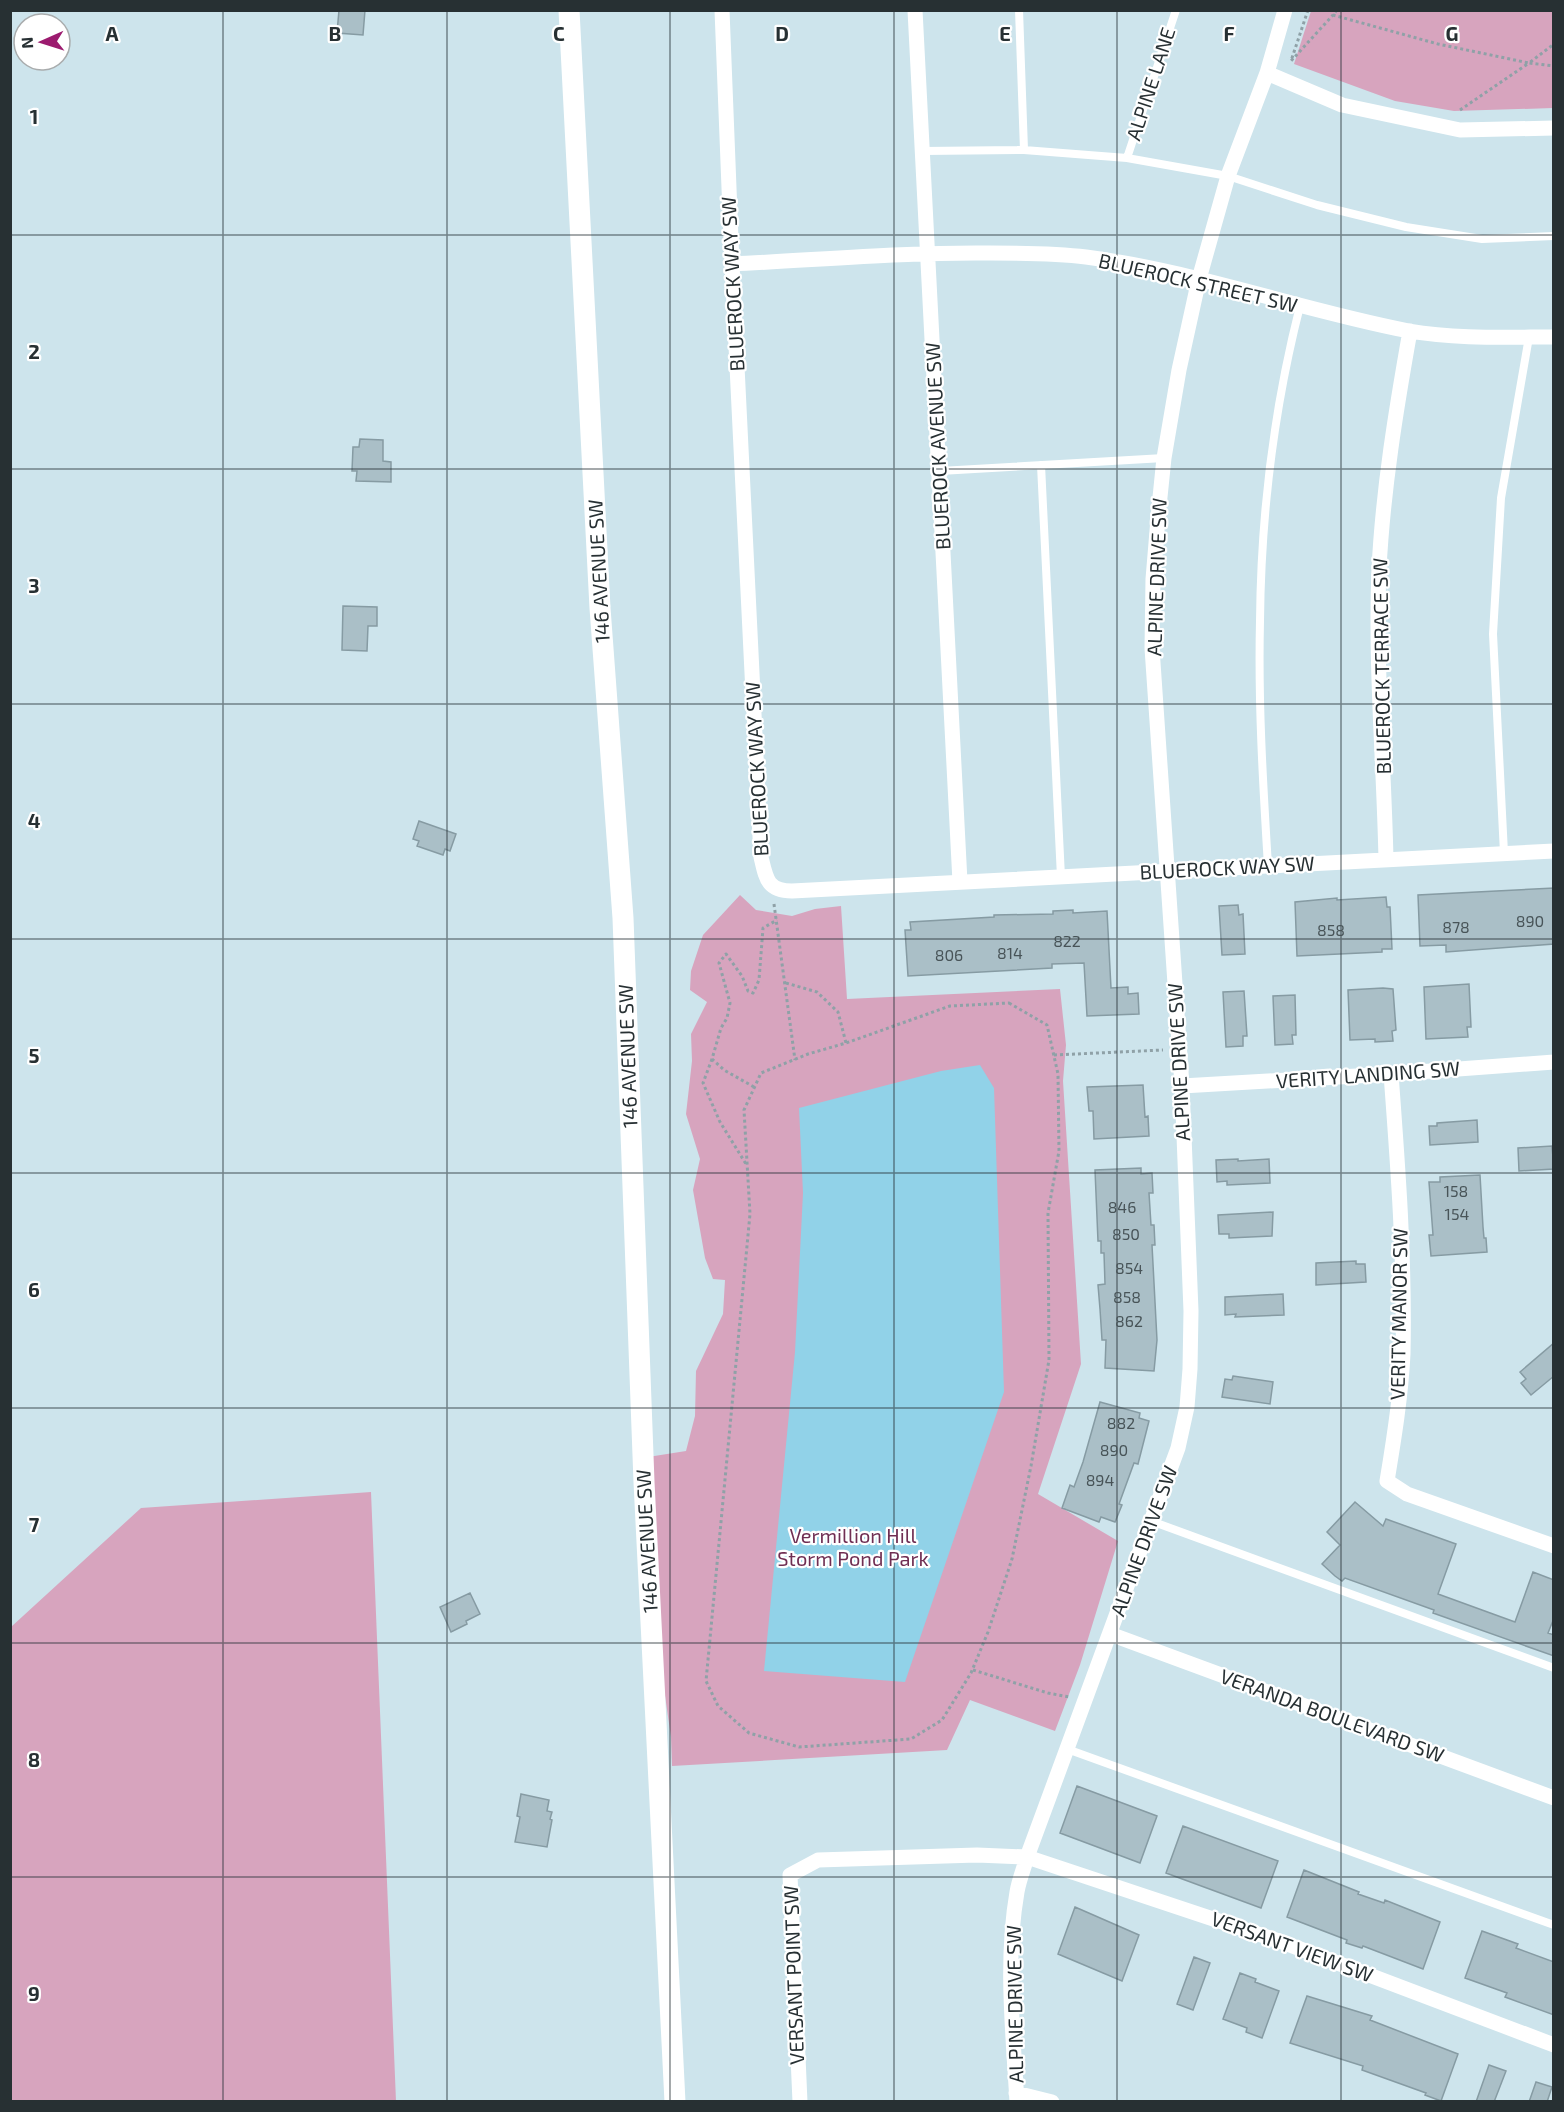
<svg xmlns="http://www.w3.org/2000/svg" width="1564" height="2112" viewBox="0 0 1564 2112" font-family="'Exo 2',sans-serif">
<rect width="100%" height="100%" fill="#cde4ec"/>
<path fill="#d7a4be" d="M 1311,11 L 1553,11 L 1553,108 L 1454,111 L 1395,101 L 1294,64 Z
M 740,895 L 756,910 L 792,916 L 815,909 L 841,906 L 847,999 L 1060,989 L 1066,1045 L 1063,1081 L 1081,1364 L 1038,1494 L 1118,1541 L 1080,1665 L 1055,1731 L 970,1700 L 947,1750 L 672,1766 L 671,1737 L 662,1675 L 648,1457 L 686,1451 L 695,1416 L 696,1371 L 723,1314 L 725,1280 L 713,1279 L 705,1258 L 693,1190 L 700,1159 L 686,1114 L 692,1061 L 691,1034 L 707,1002 L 690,990 L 691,971 L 703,935 Z
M 371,1492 L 396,2101 L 11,2101 L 11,1627 L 141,1508 Z"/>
<path fill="#91d2e8" d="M 980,1065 L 994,1088 L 1004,1392 L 905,1682 L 764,1671 L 795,1352 L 803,1193 L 799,1108 L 941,1071 Z"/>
<path fill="#aabfc7" stroke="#869ba3" stroke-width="1.5" d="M 339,10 L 365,10 L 363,35 L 337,33 Z
M 360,439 L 383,440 L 383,461 L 391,462 L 391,482 L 356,481 L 357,471 L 352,471 L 353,447 L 359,447 Z
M 343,606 L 377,607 L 377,626 L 368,626 L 367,651 L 342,650 Z
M 419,821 L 456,834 L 450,851 L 445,849 L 443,855 L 417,846 L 419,841 L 413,839 Z
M 1554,888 L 1554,944 L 1446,952 L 1446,945 L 1420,946 L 1418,895 Z
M 1386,897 L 1387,907 L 1390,907 L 1392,949 L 1382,949 L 1382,952 L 1297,956 L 1295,902 L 1337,898 L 1337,900 Z
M 1238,905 L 1239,915 L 1243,914 L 1245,954 L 1222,955 L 1219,906 Z
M 1073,910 L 1073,913 L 1107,911 L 1111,988 L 1128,987 L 1128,994 L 1138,993 L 1139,1014 L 1087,1016 L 1084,963 L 1052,964 L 1052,968 L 908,976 L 905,930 L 911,930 L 910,922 L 994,917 L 994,915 L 1053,914 L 1053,911 Z
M 1469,984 L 1471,1027 L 1467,1027 L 1468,1037 L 1426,1039 L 1424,987 Z
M 1383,988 L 1393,989 L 1396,1030 L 1392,1031 L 1393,1041 L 1375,1042 L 1375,1039 L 1350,1040 L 1348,990 Z
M 1244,991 L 1247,1036 L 1243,1036 L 1243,1046 L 1226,1047 L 1223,992 Z
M 1295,995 L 1296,1035 L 1292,1035 L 1293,1044 L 1275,1045 L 1273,996 Z
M 1143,1085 L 1145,1117 L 1148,1116 L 1149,1136 L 1094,1139 L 1093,1111 L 1089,1111 L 1087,1087 Z
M 1477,1120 L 1478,1142 L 1430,1145 L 1429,1126 L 1437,1126 L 1437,1123 Z
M 1552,1146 L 1554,1169 L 1519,1171 L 1518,1148 Z
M 1238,1159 L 1238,1161 L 1269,1159 L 1270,1183 L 1227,1185 L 1227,1181 L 1217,1182 L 1216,1160 Z
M 1141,1168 L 1141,1174 L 1152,1173 L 1153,1193 L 1149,1193 L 1151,1225 L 1154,1225 L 1155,1245 L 1152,1245 L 1157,1340 L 1154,1371 L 1105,1368 L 1106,1340 L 1102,1340 L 1100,1309 L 1098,1285 L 1105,1284 L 1104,1253 L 1101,1253 L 1101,1241 L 1098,1241 L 1095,1170 Z
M 1480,1175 L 1483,1227 L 1484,1238 L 1486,1238 L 1487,1252 L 1431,1256 L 1429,1235 L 1433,1235 L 1429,1182 L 1440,1182 L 1440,1177 Z
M 1273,1212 L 1272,1236 L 1229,1238 L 1229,1234 L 1219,1234 L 1218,1215 Z
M 1356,1261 L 1356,1264 L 1365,1264 L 1366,1282 L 1316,1285 L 1316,1263 Z
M 1283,1294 L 1284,1315 L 1235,1317 L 1236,1314 L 1225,1315 L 1225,1297 Z
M 1554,1343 L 1554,1376 L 1531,1395 L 1521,1383 L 1526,1379 L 1520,1372 Z
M 1233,1376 L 1273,1382 L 1270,1404 L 1222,1397 L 1225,1379 L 1232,1380 Z
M 1100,1402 L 1140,1413 L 1139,1418 L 1149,1421 L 1138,1464 L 1134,1463 L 1119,1504 L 1122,1505 L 1115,1522 L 1101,1517 L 1099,1522 L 1062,1508 L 1070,1485 L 1074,1487 L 1083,1462 Z
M 1355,1502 L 1383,1526 L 1386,1519 L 1456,1544 L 1438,1594 L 1515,1622 L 1533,1572 L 1554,1580 L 1554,1618 L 1548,1633 L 1554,1635 L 1554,1656 L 1433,1613 L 1434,1610 L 1345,1578 L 1342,1581 L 1335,1576 L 1322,1564 L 1340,1545 L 1327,1532 Z
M 470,1593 L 480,1614 L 466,1621 L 467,1624 L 451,1632 L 440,1607 Z
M 1077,1786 L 1157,1816 L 1140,1863 L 1060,1833 Z
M 521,1794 L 549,1800 L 547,1811 L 552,1812 L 550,1819 L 552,1820 L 547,1847 L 515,1842 L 520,1817 L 517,1816 Z
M 1183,1826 L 1278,1861 L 1261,1908 L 1166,1873 Z
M 1304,1870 L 1359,1892 L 1358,1894 L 1384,1903 L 1385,1900 L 1440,1922 L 1423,1969 L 1363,1946 L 1362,1948 L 1346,1943 L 1347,1940 L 1287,1917 Z
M 1075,1907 L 1139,1935 L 1122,1981 L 1058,1954 Z
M 1482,1931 L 1518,1944 L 1516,1948 L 1554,1962 L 1554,2015 L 1505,1997 L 1507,1993 L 1465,1978 Z
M 1194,1957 L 1210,1963 L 1193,2010 L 1177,2004 Z
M 1240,1973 L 1256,1979 L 1255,1982 L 1279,1991 L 1262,2038 L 1246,2032 L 1247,2028 L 1223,2019 Z
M 1307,1996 L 1372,2016 L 1370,2020 L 1458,2054 L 1441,2101 L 1425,2095 L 1426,2093 L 1362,2070 L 1363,2066 L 1290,2043 Z
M 1489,2065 L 1506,2071 L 1494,2102 L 1476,2102 Z
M 1536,2082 L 1552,2087 L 1547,2102 L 1529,2102 Z"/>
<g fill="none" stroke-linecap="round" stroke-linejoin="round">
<path stroke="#8fa1a7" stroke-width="3" stroke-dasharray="3 3" stroke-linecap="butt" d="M 1308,10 L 1291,61 L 1333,15
M 1337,10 L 1333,15 L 1438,44 L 1529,63 L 1554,44
M 1460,110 L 1529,63 L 1554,66
M 774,904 L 795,1060
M 786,983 L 817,992 L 838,1012 L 846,1043
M 1009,1003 L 1047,1025 L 1058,1074 L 1059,1151 L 1048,1213 L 1049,1360 L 1031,1466 L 1012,1559 L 988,1632 L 971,1673 L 942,1720 L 911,1739 L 799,1747 L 749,1733 L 718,1706 L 706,1681 L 750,1214 L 744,1110 L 761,1073 L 808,1054 L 846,1043 L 950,1006 Z
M 1054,1055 L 1163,1050
M 712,1059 L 703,1083 L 720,1122 L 746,1164
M 754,1087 L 724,1070 L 712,1059 L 721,1028 L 727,1018 L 730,1003 L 719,963 L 726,954 L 742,976 L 748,991 L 753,993 L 759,980 L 763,928 L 777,920
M 973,1670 L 1048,1693 L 1069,1697"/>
<path stroke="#fff" stroke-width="8" d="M 1019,10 L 1024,150
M 923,151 L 1024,150 L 1127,158 L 1228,176 L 1317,205 L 1406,227 L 1482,239 L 1554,236
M 1127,158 L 1176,10
M 1041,465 L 1061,877
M 940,471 L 1164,458
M 1504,853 L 1493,634 L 1501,498 L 1529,337
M 1268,866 C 1263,784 1258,703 1260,621 C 1261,515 1274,408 1300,306
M 1151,1521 L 1554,1668
M 1067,1749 L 1554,1925"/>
<path stroke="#fff" stroke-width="15" d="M 722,10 L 732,264 L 761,857 C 766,878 767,891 792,891 L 1554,851
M 915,10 L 960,882
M 1267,73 L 1342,105 L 1460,130 L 1554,128
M 732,264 C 818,260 904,252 990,253 C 1022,253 1054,253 1086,257 C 1195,271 1300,310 1409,331 C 1456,339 1505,337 1554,337
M 1386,860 C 1384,763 1375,666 1379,569 C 1383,489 1396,410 1410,331
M 1391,1074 C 1398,1167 1405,1260 1403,1354 C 1401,1396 1394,1439 1387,1481 L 1407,1494 L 1554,1546
M 1182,1086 L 1391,1074 L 1554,1062
M 1110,1634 L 1554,1798
M 1016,2093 L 1052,2102
M 800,2102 L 790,1875 L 818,1860 L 977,1855 L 1027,1857 L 1282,1942 L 1554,2045
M 1017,2102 C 1013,2032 1005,1961 1017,1892 C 1019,1880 1024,1868 1027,1857 L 1178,1448 L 1187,1407 L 1190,1369 L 1191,1311 L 1182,1086 L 1152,648 L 1153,579 L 1159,507 L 1164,458 L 1179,370 L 1199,279 L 1228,176 L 1267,73 L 1285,10"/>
<path stroke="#fff" stroke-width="21" d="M 569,10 L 600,608 L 623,918 L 644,1482 L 675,2102"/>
</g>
<path fill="none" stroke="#273033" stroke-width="1.5" stroke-opacity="0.55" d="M 223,10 L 223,2102M 447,10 L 447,2102M 670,10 L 670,2102M 894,10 L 894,2102M 1117,10 L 1117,2102M 1341,10 L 1341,2102M 10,235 L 1554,235M 10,469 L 1554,469M 10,704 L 1554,704M 10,939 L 1554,939M 10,1173 L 1554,1173M 10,1408 L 1554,1408M 10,1643 L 1554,1643M 10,1877 L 1554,1877"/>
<g text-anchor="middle" stroke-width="4.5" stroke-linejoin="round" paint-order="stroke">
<g font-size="16" fill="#485458">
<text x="1530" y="927">890</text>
<text x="1456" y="933">878</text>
<text x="1331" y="936">858</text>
<text x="1067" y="947">822</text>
<text x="1010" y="959">814</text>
<text x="949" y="961">806</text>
<text x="1456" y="1197">158</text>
<text x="1122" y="1213">846</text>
<text x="1457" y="1220">154</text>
<text x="1126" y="1240">850</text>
<text x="1129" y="1274">854</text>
<text x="1127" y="1303">858</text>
<text x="1129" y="1327">862</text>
<text x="1121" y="1429">882</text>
<text x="1114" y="1456">890</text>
<text x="1100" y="1486">894</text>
</g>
<g font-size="20" fill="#273033" stroke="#fff">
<text transform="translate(1151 84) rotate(-72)" y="7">ALPINE LANE</text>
<text transform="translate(1198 283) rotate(13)" y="7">BLUEROCK STREET SW</text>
<text transform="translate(733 284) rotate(-93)" y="7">BLUEROCK WAY SW</text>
<text transform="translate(938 446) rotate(-93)" y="7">BLUEROCK AVENUE SW</text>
<text transform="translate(599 571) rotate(-93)" y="7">146 AVENUE SW</text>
<text transform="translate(1157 577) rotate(-88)" y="7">ALPINE DRIVE SW</text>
<text transform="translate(1382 666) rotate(-91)" y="7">BLUEROCK TERRACE SW</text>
<text transform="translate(757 769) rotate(-93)" y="7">BLUEROCK WAY SW</text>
<text transform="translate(1227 868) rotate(-3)" y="7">BLUEROCK WAY SW</text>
<text transform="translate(628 1056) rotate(-92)" y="7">146 AVENUE SW</text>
<text transform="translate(1179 1062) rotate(-93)" y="7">ALPINE DRIVE SW</text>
<text transform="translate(1368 1075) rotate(-4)" y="7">VERITY LANDING SW</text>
<text transform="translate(1399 1314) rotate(-89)" y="7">VERITY MANOR SW</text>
<text transform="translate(647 1541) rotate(-93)" y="7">146 AVENUE SW</text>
<text transform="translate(1144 1541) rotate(-70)" y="7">ALPINE DRIVE SW</text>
<text transform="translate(1332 1716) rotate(20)" y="7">VERANDA BOULEVARD SW</text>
<text transform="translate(1292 1947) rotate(20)" y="7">VERSANT VIEW SW</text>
<text transform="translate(794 1975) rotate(-92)" y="7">VERSANT POINT SW</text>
<text transform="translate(1015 2004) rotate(-91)" y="7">ALPINE DRIVE SW</text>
</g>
<g font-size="20" fill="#6f2e53" stroke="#fff">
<text x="853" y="1543">Vermillion Hill<tspan x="853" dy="23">Storm Pond Park</tspan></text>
</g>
</g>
<g font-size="20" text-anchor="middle" font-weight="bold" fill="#273033" stroke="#fff" stroke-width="4.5" stroke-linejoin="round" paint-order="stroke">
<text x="112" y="41">A</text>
<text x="335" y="41">B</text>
<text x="559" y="41">C</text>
<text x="782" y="41">D</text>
<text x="1005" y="41">E</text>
<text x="1229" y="41">F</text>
<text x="1452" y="41">G</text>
<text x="34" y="124">1</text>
<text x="34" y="359">2</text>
<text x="34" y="593">3</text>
<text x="34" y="828">4</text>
<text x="34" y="1063">5</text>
<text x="34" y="1297">6</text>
<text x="34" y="1532">7</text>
<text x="34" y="1767">8</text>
<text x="34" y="2001">9</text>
</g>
<rect width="1564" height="2112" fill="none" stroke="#273033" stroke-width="24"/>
<g transform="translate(42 42) rotate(267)"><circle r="28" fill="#ffffff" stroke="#a9acad" stroke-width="1.5"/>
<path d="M0-4.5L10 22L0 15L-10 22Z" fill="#9c1b6f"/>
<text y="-9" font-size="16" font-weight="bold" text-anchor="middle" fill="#273033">N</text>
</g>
</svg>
